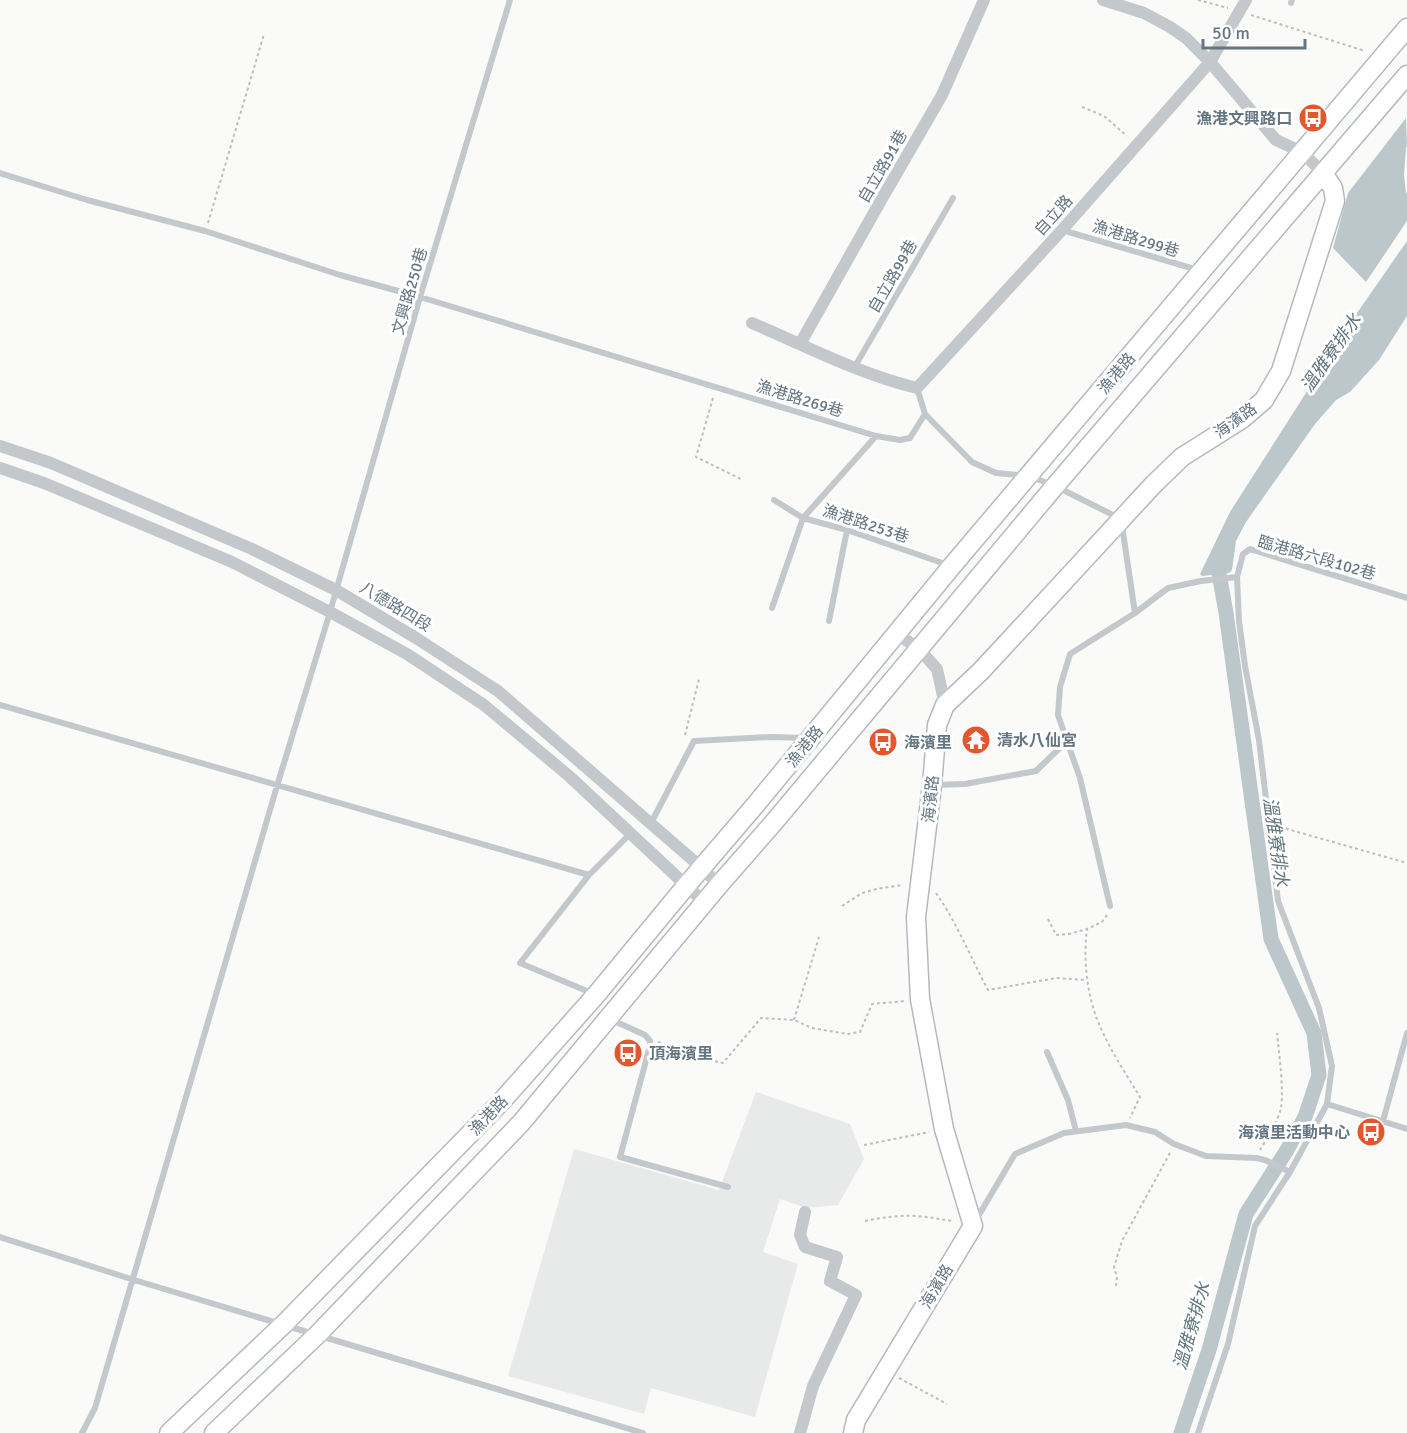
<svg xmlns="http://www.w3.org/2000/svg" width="1407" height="1433" viewBox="0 0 1407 1433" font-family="Signika,'Noto Sans TC',sans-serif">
<rect width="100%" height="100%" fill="#fafaf8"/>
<path fill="#e8e9e9" d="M 756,1092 L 850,1124 L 864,1159 L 838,1205 L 807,1208 L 780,1199 L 763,1252 L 798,1264 L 755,1417 L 651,1388 L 644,1414 L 508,1376 L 574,1149 L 719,1190 Z"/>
<path fill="#bbc7cb" d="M 1406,118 L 1407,146 L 1406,148 L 1404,175 L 1406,193 L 1407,194 L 1407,221 L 1366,282 L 1333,248 L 1348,193 Z
M 1407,241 L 1407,316 L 1379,360 L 1350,392 L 1336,400 L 1315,424 L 1246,522 L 1236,541 L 1232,570 L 1229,573 L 1202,576 L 1200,574 L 1230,512 L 1357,313 Z"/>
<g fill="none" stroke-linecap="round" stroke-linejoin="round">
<path stroke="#bbc7cb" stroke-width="15" d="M 1181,1433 L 1209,1350 L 1246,1214 L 1287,1150 L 1305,1117 L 1319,1075 L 1314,1033 L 1271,939 L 1226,613 L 1217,562 L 1221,555"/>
<g stroke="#b3babf" stroke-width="21">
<path id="secondary" d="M 169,1433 L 284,1324 L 501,1102 L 596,995 L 686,886 L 757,803 L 952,566 L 1407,28
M 214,1433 L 318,1334 L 521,1123 L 719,885 L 775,821 L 1055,486 L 1407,75
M 853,1433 L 856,1420 L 973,1226 L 944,1129 L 920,999 L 916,917 L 932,785 L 937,725 L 945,705 L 981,671 L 1154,484 L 1182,457 L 1242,419 L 1264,400 L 1281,371 L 1335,201 L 1333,188 L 1323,173"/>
</g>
<path stroke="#bbbfc2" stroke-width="2" stroke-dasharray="3 3" stroke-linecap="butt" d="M 1198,0 L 1228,8
M 1251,15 L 1365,51
M 1082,107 L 1104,116 L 1127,136
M 208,223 L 264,34
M 713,398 L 696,457 L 743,480
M 685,735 L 699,679
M 1280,827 L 1407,863
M 936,893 C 957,923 971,958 988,990 L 1056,978 L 1086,980
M 842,906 L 862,893 L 876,889 L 903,885
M 1107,915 L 1102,922 L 1087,929 C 1083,960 1087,996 1099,1024 C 1110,1050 1126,1074 1140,1097 L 1130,1118
M 1048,919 L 1056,935 L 1069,934 L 1087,929
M 794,1020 L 819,937
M 658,1042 C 680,1048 701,1059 723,1063 L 761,1018 L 794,1020 L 812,1028 L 848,1034 L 860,1032 L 872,1004 L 905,1001
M 864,1145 L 929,1132
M 1260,1150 C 1267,1138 1278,1121 1281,1108 C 1284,1090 1279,1053 1277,1033
M 865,1221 C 885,1217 905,1214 926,1217 C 935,1218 944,1220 954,1221
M 1116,1286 L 1117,1278 L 1114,1267 L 1122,1241 L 1170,1153
M 899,1378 L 947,1404"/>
<path stroke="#c3c8cc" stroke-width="6" d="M 1291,3 L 1292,0
M 0,173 L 87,200 L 205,231 L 340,275 L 420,297 L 876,436 L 900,440 L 910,438 L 925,414
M 1062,230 L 1198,270
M 854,368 L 953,198
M 917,388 L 925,414 L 972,462 L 996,473 L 1029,476 L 1055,486 L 1121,519 L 1135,613
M 774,500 L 803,518 L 847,530 L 948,565
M 772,608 L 803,518 L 876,436
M 829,621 L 847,530
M 0,705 L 589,875
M 1067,741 L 1080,778 L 1110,906
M 934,785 L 965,784 L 1036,771 L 1067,741 L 1058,715 L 1060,687 L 1070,654 L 1135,613 L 1168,588 L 1201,581 L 1237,577
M 651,823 L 694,741 L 770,737 L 807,738
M 594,994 L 520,963 L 589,875 L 630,834
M 612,1020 L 645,1035 L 650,1041 L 650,1046 L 620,1157 L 728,1187
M 1047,1052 L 1068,1100 L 1076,1131
M 1327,1104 L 1407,1129
M 1383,1121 L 1407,1033
M 976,1220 L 1015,1154 L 1064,1133 L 1126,1125 L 1155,1132 L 1174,1144 L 1206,1156 L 1256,1158 L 1265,1160 L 1290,1172
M 0,1237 L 131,1279 L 643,1433
M 82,1433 L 95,1408 L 277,786 L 330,612 L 420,297 L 510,0
M 1198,1433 L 1228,1344 L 1255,1226 L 1290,1172 L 1327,1104 L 1332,1066 L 1319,1008 L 1278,901 L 1259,740 L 1245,666 L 1239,621 L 1237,577 L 1243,554 L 1250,549 L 1407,598"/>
<path stroke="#c3c8cc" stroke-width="12" d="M 1103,0 L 1144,13 L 1170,27 L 1186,38 L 1210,62 L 1276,140 L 1302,152 L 1323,173
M 752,323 C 806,346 859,374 917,388 L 1062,230 L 1210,62 L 1246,0
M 800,344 L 880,202 L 942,95 L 984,0
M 0,446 L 51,463 L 252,549 L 336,590 L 416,638 L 498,691 L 702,868 L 719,885
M 0,468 L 44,483 L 232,562 L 330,612 L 407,654 L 484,705 L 569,776 L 705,903
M 896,633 L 919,649 L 937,669 L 945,705
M 800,1433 L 813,1386 L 856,1295 L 830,1281 L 837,1257 L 805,1247 L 800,1235 L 805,1212"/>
<use href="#secondary" stroke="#fff" stroke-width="18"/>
</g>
<defs>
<g id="bus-disc" transform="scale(1.5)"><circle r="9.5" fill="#e4572e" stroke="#fff"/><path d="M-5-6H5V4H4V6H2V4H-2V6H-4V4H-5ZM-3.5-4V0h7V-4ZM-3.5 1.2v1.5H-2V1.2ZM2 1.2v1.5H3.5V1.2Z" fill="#fff"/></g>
<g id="temple-disc" transform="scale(1.5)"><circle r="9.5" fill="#e4572e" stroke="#fff"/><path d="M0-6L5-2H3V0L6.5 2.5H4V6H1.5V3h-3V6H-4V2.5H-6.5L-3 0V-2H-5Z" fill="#fff"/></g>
</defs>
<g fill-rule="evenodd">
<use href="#bus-disc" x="1313" y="118"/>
<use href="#temple-disc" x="976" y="740"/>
<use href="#bus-disc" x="883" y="742"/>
<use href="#bus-disc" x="628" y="1053"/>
<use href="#bus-disc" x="1371" y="1132"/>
</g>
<g text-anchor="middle" stroke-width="6" stroke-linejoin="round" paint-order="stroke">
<g font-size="16" font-weight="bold" fill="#657683" stroke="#fff" text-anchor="start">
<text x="1292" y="124" text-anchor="end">漁港文興路口</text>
<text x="997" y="746">清水八仙宮</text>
<text x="904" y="748">海濱里</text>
<text x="649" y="1059">頂海濱里</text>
<text x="1350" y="1138" text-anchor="end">海濱里活動中心</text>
</g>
<g font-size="16" fill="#657683" stroke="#fff">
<text transform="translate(882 166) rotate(-60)" y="6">自立路91巷</text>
<text transform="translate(1053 215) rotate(-48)" y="6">自立路</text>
<text transform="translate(1136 238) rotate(17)" y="6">漁港路299巷</text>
<text transform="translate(892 276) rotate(-60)" y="6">自立路99巷</text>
<text transform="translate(409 291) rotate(-74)" y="6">文興路250巷</text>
<text transform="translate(1116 373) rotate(-50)" y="6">漁港路</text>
<text transform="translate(800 398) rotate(17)" y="6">漁港路269巷</text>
<text transform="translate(1235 420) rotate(-36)" y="6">海濱路</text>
<text transform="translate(866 523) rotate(18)" y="6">漁港路253巷</text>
<text transform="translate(1317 557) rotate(16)" y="6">臨港路六段102巷</text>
<text transform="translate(396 606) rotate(31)" y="6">八德路四段</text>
<text transform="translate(804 746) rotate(-51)" y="6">漁港路</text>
<text transform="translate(930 799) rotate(-84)" y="6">海濱路</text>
<text transform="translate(488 1115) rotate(-46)" y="6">漁港路</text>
<text transform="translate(936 1286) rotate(-59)" y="6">海濱路</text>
</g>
<g font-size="18" font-style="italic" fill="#60757c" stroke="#fff">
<text transform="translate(1331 353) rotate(-55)" y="6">溫雅寮排水</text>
<text transform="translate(1276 842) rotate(82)" y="6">溫雅寮排水</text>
<text transform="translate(1192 1326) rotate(-74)" y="6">溫雅寮排水</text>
</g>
</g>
<path d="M1203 39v9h102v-9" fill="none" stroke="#657683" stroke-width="3"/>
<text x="1212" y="39" font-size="18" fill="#657683" stroke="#ffffff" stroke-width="4.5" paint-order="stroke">50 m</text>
</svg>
